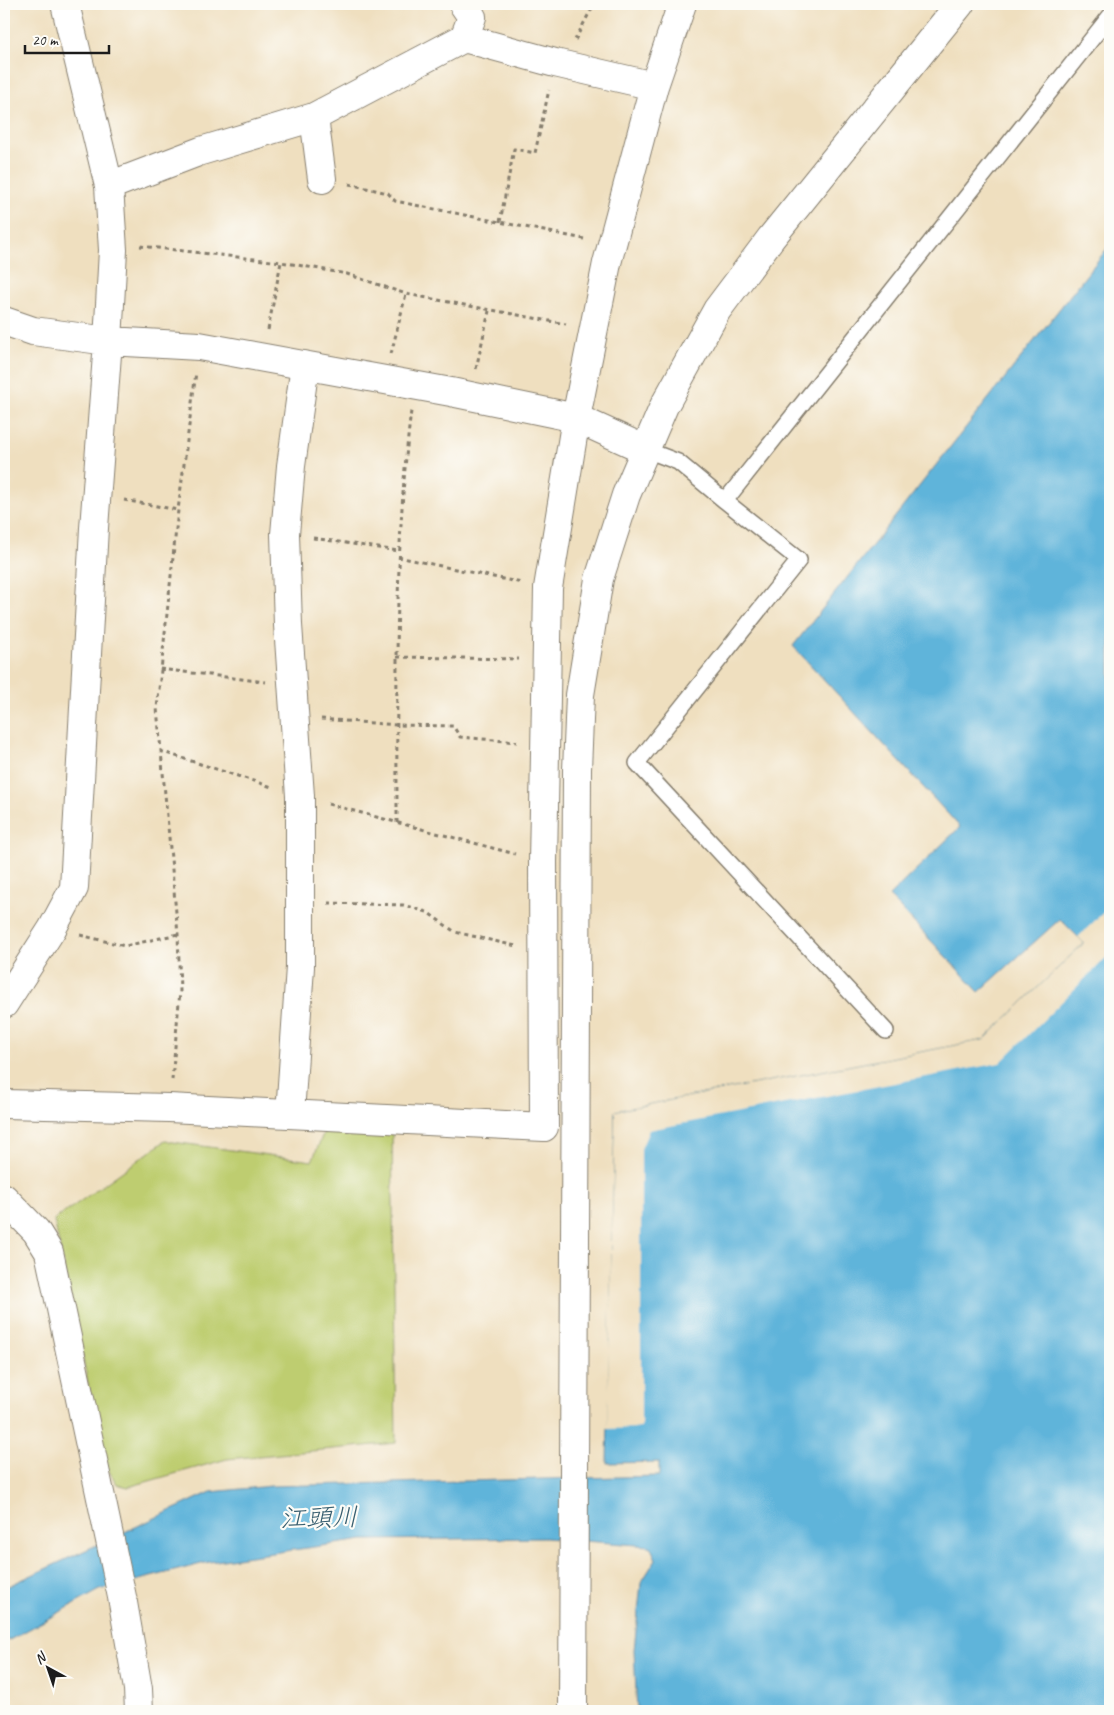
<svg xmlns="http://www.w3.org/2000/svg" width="1114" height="1715" viewBox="0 0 1114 1715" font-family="Caveat,'Klee One',sans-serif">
<rect width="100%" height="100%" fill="#fdfcf7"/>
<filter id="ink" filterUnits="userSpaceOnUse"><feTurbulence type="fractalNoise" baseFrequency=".02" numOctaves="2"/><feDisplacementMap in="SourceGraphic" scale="10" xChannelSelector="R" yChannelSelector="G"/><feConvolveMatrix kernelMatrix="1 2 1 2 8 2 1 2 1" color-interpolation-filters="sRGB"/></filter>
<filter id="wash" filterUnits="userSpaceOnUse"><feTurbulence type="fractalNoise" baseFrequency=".0096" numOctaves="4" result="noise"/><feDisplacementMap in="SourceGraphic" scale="20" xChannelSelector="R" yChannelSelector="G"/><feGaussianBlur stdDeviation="1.12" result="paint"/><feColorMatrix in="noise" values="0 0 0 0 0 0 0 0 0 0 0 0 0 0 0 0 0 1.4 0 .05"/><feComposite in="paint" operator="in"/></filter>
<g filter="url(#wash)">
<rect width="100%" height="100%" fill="#efdfbf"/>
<path fill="#becd6f" stroke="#6d7446" d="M 328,1122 L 392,1128 L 396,1443 L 227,1459 L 128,1487 L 117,1484 L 105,1465 L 54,1220 L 165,1141 L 312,1161 Z"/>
<path fill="#5eb4da" stroke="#3d687b" d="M 1110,245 L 1110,1711 L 637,1711 L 634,1650 L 641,1583 L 656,1559 L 650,1546 L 545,1538 L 363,1540 L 209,1562 L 100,1590 L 4,1643 L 4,1588 L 211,1492 L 271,1486 L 659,1476 L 659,1462 L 607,1463 L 615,1111 L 984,1040 L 1084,943 L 1060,919 L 979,992 L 889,896 L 960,827 L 793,646 Z"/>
<path fill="#efdfbf" d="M 1110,906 L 1110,954 L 1000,1063 L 649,1130 L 641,1149 L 641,1428 L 607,1429 L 615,1111 L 984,1040 L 1084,943 L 1078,937 Z"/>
</g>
<g filter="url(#ink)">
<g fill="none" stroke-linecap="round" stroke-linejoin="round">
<g stroke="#867e6e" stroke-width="18">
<path id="service" d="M 644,449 L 678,462 L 725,501 L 1110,16
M 725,501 L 799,560 L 637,763 L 886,1031"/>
</g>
<g stroke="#867e6e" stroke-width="30">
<path id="minor" d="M 464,38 L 555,63 L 654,86
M 314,117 L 322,179
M 109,186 L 201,151 L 314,117 L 464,38 L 472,17 L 463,4
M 4,321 L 33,331 L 108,341 L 113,250 L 109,186 L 65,4
M 4,1004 L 52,929 L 74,888 L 94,528 L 108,341 L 199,346 L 451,392 L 576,418 L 644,449
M 4,1104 L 169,1108 L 544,1127 L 543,862 L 548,588 L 576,418 L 607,263 L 654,86 L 682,4
M 290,1114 L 300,967 L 300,796 L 288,625 L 285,534 L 291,466 L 305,365
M 4,1198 L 36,1231 L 49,1252 L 122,1597 L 138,1689 L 139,1711"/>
</g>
<g stroke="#867e6e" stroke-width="30">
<path id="tertiary" d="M 573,1711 L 577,770 L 580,695 L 599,579 L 626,495 L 664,406 L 717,310 L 771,238 L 960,4"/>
</g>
<path stroke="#867e6e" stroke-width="3" stroke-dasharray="4 4" stroke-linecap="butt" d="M 575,40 L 594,4
M 349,184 L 388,193 L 395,201 L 584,239
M 500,222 L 514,149 L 535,153 L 549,90
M 140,246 L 281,262 L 347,274 L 406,294 L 566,324
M 268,330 L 281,262
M 391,354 L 406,294
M 476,369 L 489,311
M 124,500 L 178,510
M 313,538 L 398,551
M 398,557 L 522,583
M 397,657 L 519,659
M 160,669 L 266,682
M 321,719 L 397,725 L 453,726 L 460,737 L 517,742
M 160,751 L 272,787
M 328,804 L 515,854
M 397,823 C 397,685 394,548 411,411
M 328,903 L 403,905 L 427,912 L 455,932 L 516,946
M 80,935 L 125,946 L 178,934
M 172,1080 L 180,991 L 178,934 L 157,708 L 178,510 L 196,372"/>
<use href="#service" stroke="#fff" stroke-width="15"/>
<use href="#minor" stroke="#fff" stroke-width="28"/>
<use href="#tertiary" stroke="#fff" stroke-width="28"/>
</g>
</g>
<g text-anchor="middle" stroke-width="4.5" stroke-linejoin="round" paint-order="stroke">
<g font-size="26" font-style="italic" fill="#3a6071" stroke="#fdfcf7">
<text transform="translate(319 1517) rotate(-1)" y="9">江頭川</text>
</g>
</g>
<rect width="1114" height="1715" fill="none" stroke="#fdfcf7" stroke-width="20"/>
<g transform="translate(48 1668) rotate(320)" stroke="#fdfcf7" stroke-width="4" paint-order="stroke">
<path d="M0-4L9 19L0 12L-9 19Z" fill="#1c1c1c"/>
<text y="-8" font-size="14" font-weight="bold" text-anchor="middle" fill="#1c1c1c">N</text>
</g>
<path d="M25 45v8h84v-8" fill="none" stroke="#1c1c1c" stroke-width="2.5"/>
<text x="32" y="45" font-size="15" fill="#1c1c1c" stroke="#fdfcf7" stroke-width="4" paint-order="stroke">20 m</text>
</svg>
